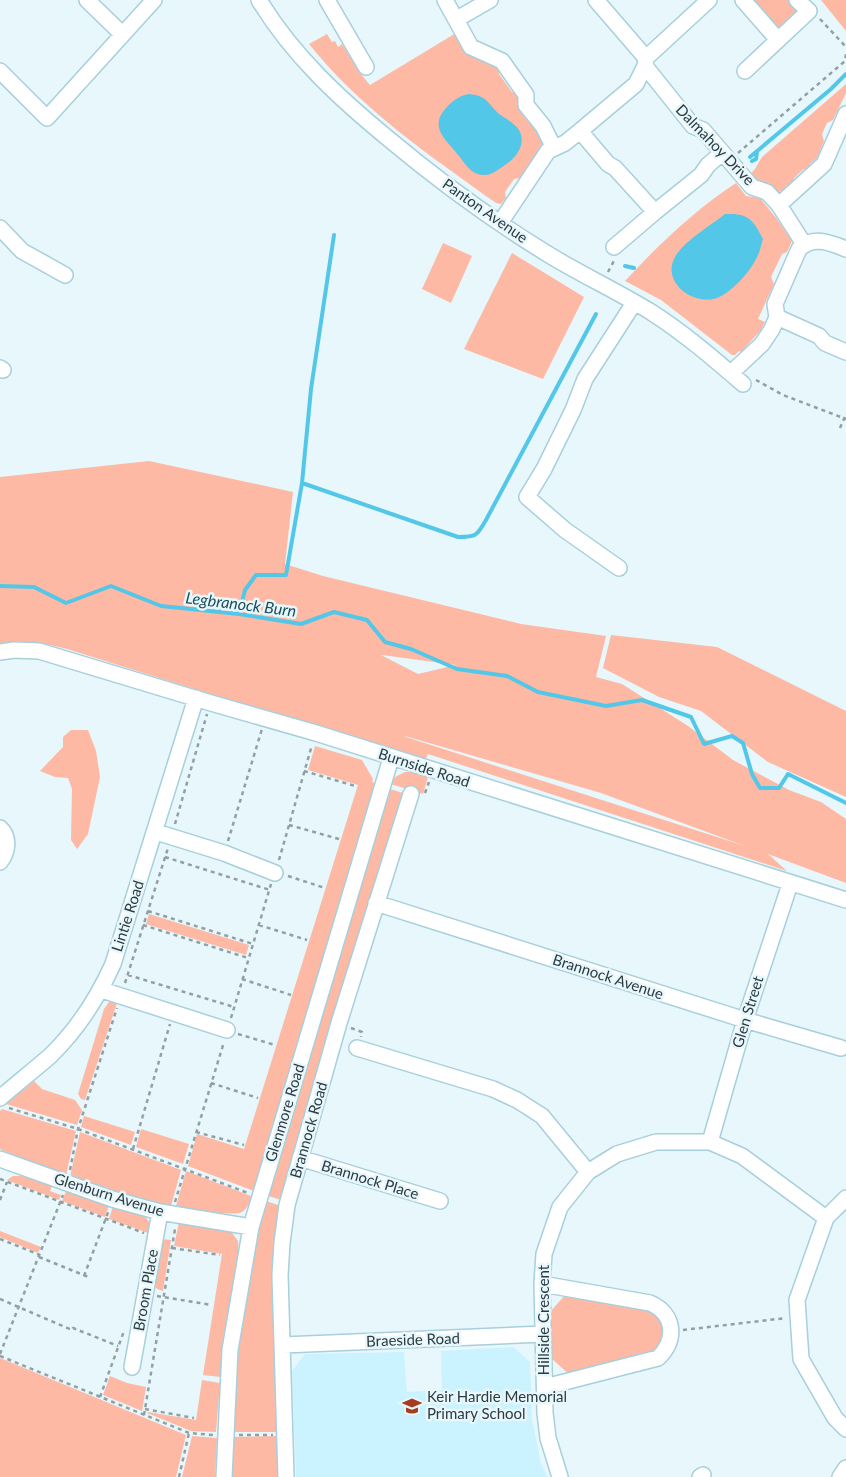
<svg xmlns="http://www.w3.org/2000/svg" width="846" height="1477" viewBox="0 0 846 1477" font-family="Lato,sans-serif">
<rect width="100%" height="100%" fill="#e7f7fc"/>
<path fill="#caf2ff" d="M 513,1347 L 530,1362 L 532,1420 L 541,1463 L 547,1477 L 296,1477 L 292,1371 L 305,1354 L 404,1352 L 407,1392 L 442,1390 L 441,1351 Z"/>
<path fill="#feb9a4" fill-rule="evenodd" d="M 751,0 L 792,0 L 799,10 L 798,13 L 782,28 L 778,28 Z
M 821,0 L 846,0 L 846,31 Z
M 456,33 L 500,67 L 499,74 L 512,92 L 519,93 L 546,142 L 542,144 L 520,178 L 514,179 L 505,192 L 506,198 L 501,204 L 496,203 C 430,156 360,108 309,44 L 327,34 L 332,42 L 335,41 L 338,47 L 342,44 L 360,73 L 370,85 Z
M 846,84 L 846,93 L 833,120 L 827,123 L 822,134 L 824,141 L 817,158 L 810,164 L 809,170 L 804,169 L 794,178 L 794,183 L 792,186 L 787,185 C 785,187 784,189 781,191 C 772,197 755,182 749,175 L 755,169 L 762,157 Z
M 736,183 L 746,196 L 760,198 L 777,219 L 792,241 L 787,252 L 782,254 L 771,277 L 774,284 L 758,319 L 765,322 L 760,331 L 741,352 L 739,351 L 735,355 L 732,355 L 661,300 L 625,281 C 658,245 695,210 736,183 Z
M 443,243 L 472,256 L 451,303 L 422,289 Z
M 512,253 L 584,297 L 543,379 L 464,349 Z
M 149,461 L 293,492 L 285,564 L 323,576 L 521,624 L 606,636 L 596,677 L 622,684 L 688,726 L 733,760 L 789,790 L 821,802 L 846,819 L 846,883 L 768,854 L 787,871 L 428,754 L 425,761 L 67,649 C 44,643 24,639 0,644 L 0,477 ZM 381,655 L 382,655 L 456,665 L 418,674 ZM 405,736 L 601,793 L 745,846 L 406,737 Z
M 611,635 L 717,647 L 846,711 L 846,797 L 768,762 L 701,711 L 659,697 L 603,668 Z
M 71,730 L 88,730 L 96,751 L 100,777 L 88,834 L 77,849 L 71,840 L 72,789 L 68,778 L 55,777 L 40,771 L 63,747 L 63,737 Z
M 315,746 L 362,760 L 373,779 L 372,782 L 376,783 L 254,1191 L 188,1166 L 197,1134 L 244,1149 L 358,785 L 308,770 Z
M 405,772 L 415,772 L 428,777 L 423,794 L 391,784 L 395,777 Z
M 390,789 L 403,793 L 356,946 L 282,1200 L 268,1196 Z
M 149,914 L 249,945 L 246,955 L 146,924 Z
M 118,1000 L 85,1100 L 81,1099 L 78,1094 L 104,1009 L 109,1002 Z
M 34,1081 L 42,1089 L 75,1100 L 82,1110 L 77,1125 L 6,1104 Z
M 2,1109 L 76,1131 L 66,1175 L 35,1164 L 0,1149 L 0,1111 Z
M 84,1116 L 135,1132 L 131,1145 L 81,1127 Z
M 141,1129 L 189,1144 L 183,1164 L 136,1147 Z
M 80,1132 L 181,1170 L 171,1206 L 140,1199 L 70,1177 Z
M 186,1171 L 251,1196 C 250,1202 248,1208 242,1212 C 232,1217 189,1208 176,1206 Z
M 13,1176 L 22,1176 L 52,1186 L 50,1191 L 61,1195 L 59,1200 L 7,1180 Z
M 66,1191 L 109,1205 L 105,1217 L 62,1201 Z
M 266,1201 L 281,1206 L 280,1432 L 232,1432 C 237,1355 244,1276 266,1201 Z
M 113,1206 L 144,1215 L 152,1226 L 151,1234 L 109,1219 Z
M 179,1222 L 230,1230 L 238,1241 L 239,1254 L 226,1332 L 220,1377 L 203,1375 L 222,1254 L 174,1246 Z
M 0,1231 L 41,1247 L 38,1253 L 0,1237 Z
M 160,1239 L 171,1240 L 163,1291 L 157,1289 L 154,1285 Z
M 566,1294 L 649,1310 L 657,1315 L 663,1324 L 664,1337 L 662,1343 L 651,1355 L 571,1376 L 552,1359 L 550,1312 Z
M 0,1358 L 186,1435 L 176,1477 L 0,1477 Z
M 110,1376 L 127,1383 L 146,1387 L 142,1411 L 103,1395 Z
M 202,1380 L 220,1383 L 216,1432 L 191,1431 L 147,1413 L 148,1412 L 196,1420 Z
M 192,1436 L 217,1438 L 215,1477 L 182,1477 Z
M 277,1436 L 277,1443 L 281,1443 L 283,1477 L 230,1477 L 231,1437 Z"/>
<path fill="#53c7e8" d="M 468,94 C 486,95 487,102 498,113 C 504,118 515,123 519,130 C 527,144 516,158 505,165 C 499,169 492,175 485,175 C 472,176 466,165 459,156 C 447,140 428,128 446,108 C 452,101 459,96 468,94 Z
M 725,214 C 748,213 753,219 763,239 C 761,245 760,252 757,257 C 751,271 731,293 717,298 C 693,306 661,282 675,257 C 684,241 710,226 725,214 Z"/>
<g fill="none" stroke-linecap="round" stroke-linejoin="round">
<path stroke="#53c7e8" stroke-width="4" d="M 750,157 L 831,89 L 846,74
M 752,161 L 756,159 L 757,152
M 625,266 L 634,268
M 302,483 L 458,537 C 476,537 477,536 486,520 L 596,314
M 0,586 L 34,587 L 66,603 L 111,586 L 161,606 L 239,614 L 301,624 L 334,612 L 367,620 L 385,642 L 411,649 L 457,669 L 507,676 L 538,692 L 606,706 L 642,700 L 691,717 L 704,744 L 732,736 L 743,743 L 752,774 L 760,788 L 779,788 L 788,774 L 846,803
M 239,614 L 245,590 L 256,575 L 286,575 L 302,483 L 311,389 L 334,235"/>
<g stroke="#a7cfdc" stroke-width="18">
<path id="minor" d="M 87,0 L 122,34
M 259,0 C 293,56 340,99 390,140 C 439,181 491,219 546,253 C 580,274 617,291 651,312 C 684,333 714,359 743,384
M 327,0 L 366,67
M 445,0 L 471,47 L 502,61 L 526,95 L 526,105 L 543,126 L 554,148
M 596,0 L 646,58
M 743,0 L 778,40
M 457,19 L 490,0
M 646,58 L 709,0
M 645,66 L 693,126 L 703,130 L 752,187 L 767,192 L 779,205 L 804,244
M 0,71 L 47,118 L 154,0
M 745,71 L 809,11 L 797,0
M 580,131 L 608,164 L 615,168 L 655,212
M 779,205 L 824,164 L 846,114
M 500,223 L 548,151 L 565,143 L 580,131 L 636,84 L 645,66 L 646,58
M 0,228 L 22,251 L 65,275
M 614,247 L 655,212 L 701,175 L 708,165 L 722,153
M 777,317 L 819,336 L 825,343 L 846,352
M 0,368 L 3,370
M 731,373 L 762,344 L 772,329 L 777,317 L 775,304 L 799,249 C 813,235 831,243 846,249
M 619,568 L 565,530 L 527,497 L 544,469 L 573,410 L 585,379 L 634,303
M 0,652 L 14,650 L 39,651 L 211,703 L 316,733 L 846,900
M 0,828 C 10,837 8,852 0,862
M 156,832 L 224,853 L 275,873
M 376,903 L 745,1020 L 841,1048
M 102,990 L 227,1030
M 357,1048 L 493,1089 L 517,1100 L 542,1116 L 588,1172
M 0,1098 C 16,1084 34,1070 50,1056 C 77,1030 98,997 113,964 L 196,698
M 710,1142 L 745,1020 L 790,884
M 300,1158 L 440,1201
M 0,1159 L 112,1199 L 160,1212 L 251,1227
M 846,1198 L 826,1218 L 797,1300 L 801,1359 L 835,1418 L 846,1429
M 542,1284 L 650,1303 C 675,1314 677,1340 658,1358 L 545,1387
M 283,1345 L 543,1334
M 132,1367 L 160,1212
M 224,1477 L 230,1350 L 251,1227 L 391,758
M 286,1477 L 280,1275 L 282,1243 L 287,1205 L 339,1023 L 411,794
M 560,1477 L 548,1438 L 545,1413 L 542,1284 L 544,1254 L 560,1207 L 588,1172 L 617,1154 L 656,1142 L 710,1142 L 742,1156 L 826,1218
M 700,1477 L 703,1475
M 840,1477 L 846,1468"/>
</g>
<path stroke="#90a0a5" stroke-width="2.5" stroke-dasharray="4 4" stroke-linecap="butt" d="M 820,19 L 846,47
M 738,153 L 845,61 L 846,54
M 608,272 L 615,259
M 756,380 L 783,395 L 846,419
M 840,428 L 846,414
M 304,771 L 355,786
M 425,793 L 429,782
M 175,824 L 207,714
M 289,825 L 339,839
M 228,841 L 262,729
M 165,857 L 270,890
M 279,860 L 312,745
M 288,876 L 325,888
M 148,911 L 253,944
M 143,925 L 248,958
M 259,925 L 307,940
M 128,975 L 234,1007
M 242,979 L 291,995
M 125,983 L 168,848
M 231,1018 L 271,884
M 351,1028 L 362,1032 L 361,1037
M 238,1034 L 275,1045
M 211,1083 L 258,1098
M 9,1108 L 78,1129 L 248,1193
M 196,1132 L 244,1145
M 133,1149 L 170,1024
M 70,1170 L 78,1129 L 117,1008
M 0,1179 L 144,1233
M 0,1200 L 7,1182
M 175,1202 L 224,1042
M 0,1239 L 40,1255
M 172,1248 L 220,1255
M 39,1257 L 91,1278
M 84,1276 L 109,1210
M 157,1296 L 212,1305
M 0,1299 L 72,1330 L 73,1328 L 118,1346
M 683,1330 L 786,1318
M 0,1354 L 63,1195
M 0,1356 L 189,1433 L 213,1435
M 100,1397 L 124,1331
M 145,1409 L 194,1418
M 144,1415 L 175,1229
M 239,1435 L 273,1435
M 179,1477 L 189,1433"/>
<use href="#minor" stroke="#fff" stroke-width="15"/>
</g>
<defs>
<g id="school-bare" transform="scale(1.5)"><path d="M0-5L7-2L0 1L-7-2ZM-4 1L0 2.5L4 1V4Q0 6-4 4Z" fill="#a53e1e" stroke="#e7f7fc" stroke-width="2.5" paint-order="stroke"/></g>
</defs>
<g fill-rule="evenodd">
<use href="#school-bare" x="412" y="1406"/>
</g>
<g text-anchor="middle" stroke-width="5" stroke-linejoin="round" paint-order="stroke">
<g font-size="15" fill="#2b3b40" stroke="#e7f7fc">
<text transform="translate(715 145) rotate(46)" y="5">Dalmahoy Drive</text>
<text transform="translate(485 211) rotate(35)" y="5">Panton Avenue</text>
<text transform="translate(424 768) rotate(18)" y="5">Burnside Road</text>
<text transform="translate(128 916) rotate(-72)" y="5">Lintie Road</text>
<text transform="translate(608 977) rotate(18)" y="5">Brannock Avenue</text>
<text transform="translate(748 1012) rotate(-73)" y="5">Glen Street</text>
<text transform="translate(285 1113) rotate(-73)" y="5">Glenmore Road</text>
<text transform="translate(309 1130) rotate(-74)" y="5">Brannock Road</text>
<text transform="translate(370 1180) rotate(17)" y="5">Brannock Place</text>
<text transform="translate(109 1195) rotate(17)" y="5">Glenburn Avenue</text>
<text transform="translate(146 1290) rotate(-80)" y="5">Broom Place</text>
<text transform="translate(544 1320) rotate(-90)" y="5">Hillside Crescent</text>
<text transform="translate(413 1340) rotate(-2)" y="5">Braeside Road</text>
</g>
<g font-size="15" fill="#2b3b40" stroke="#e7f7fc" text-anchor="start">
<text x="427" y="1402">Keir Hardie Memorial<tspan x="427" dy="17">Primary School</tspan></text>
</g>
<g font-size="16" font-style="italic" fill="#1b4d5b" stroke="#e7f7fc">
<text transform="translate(241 604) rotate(7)" y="6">Legbranock Burn</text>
</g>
</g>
</svg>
